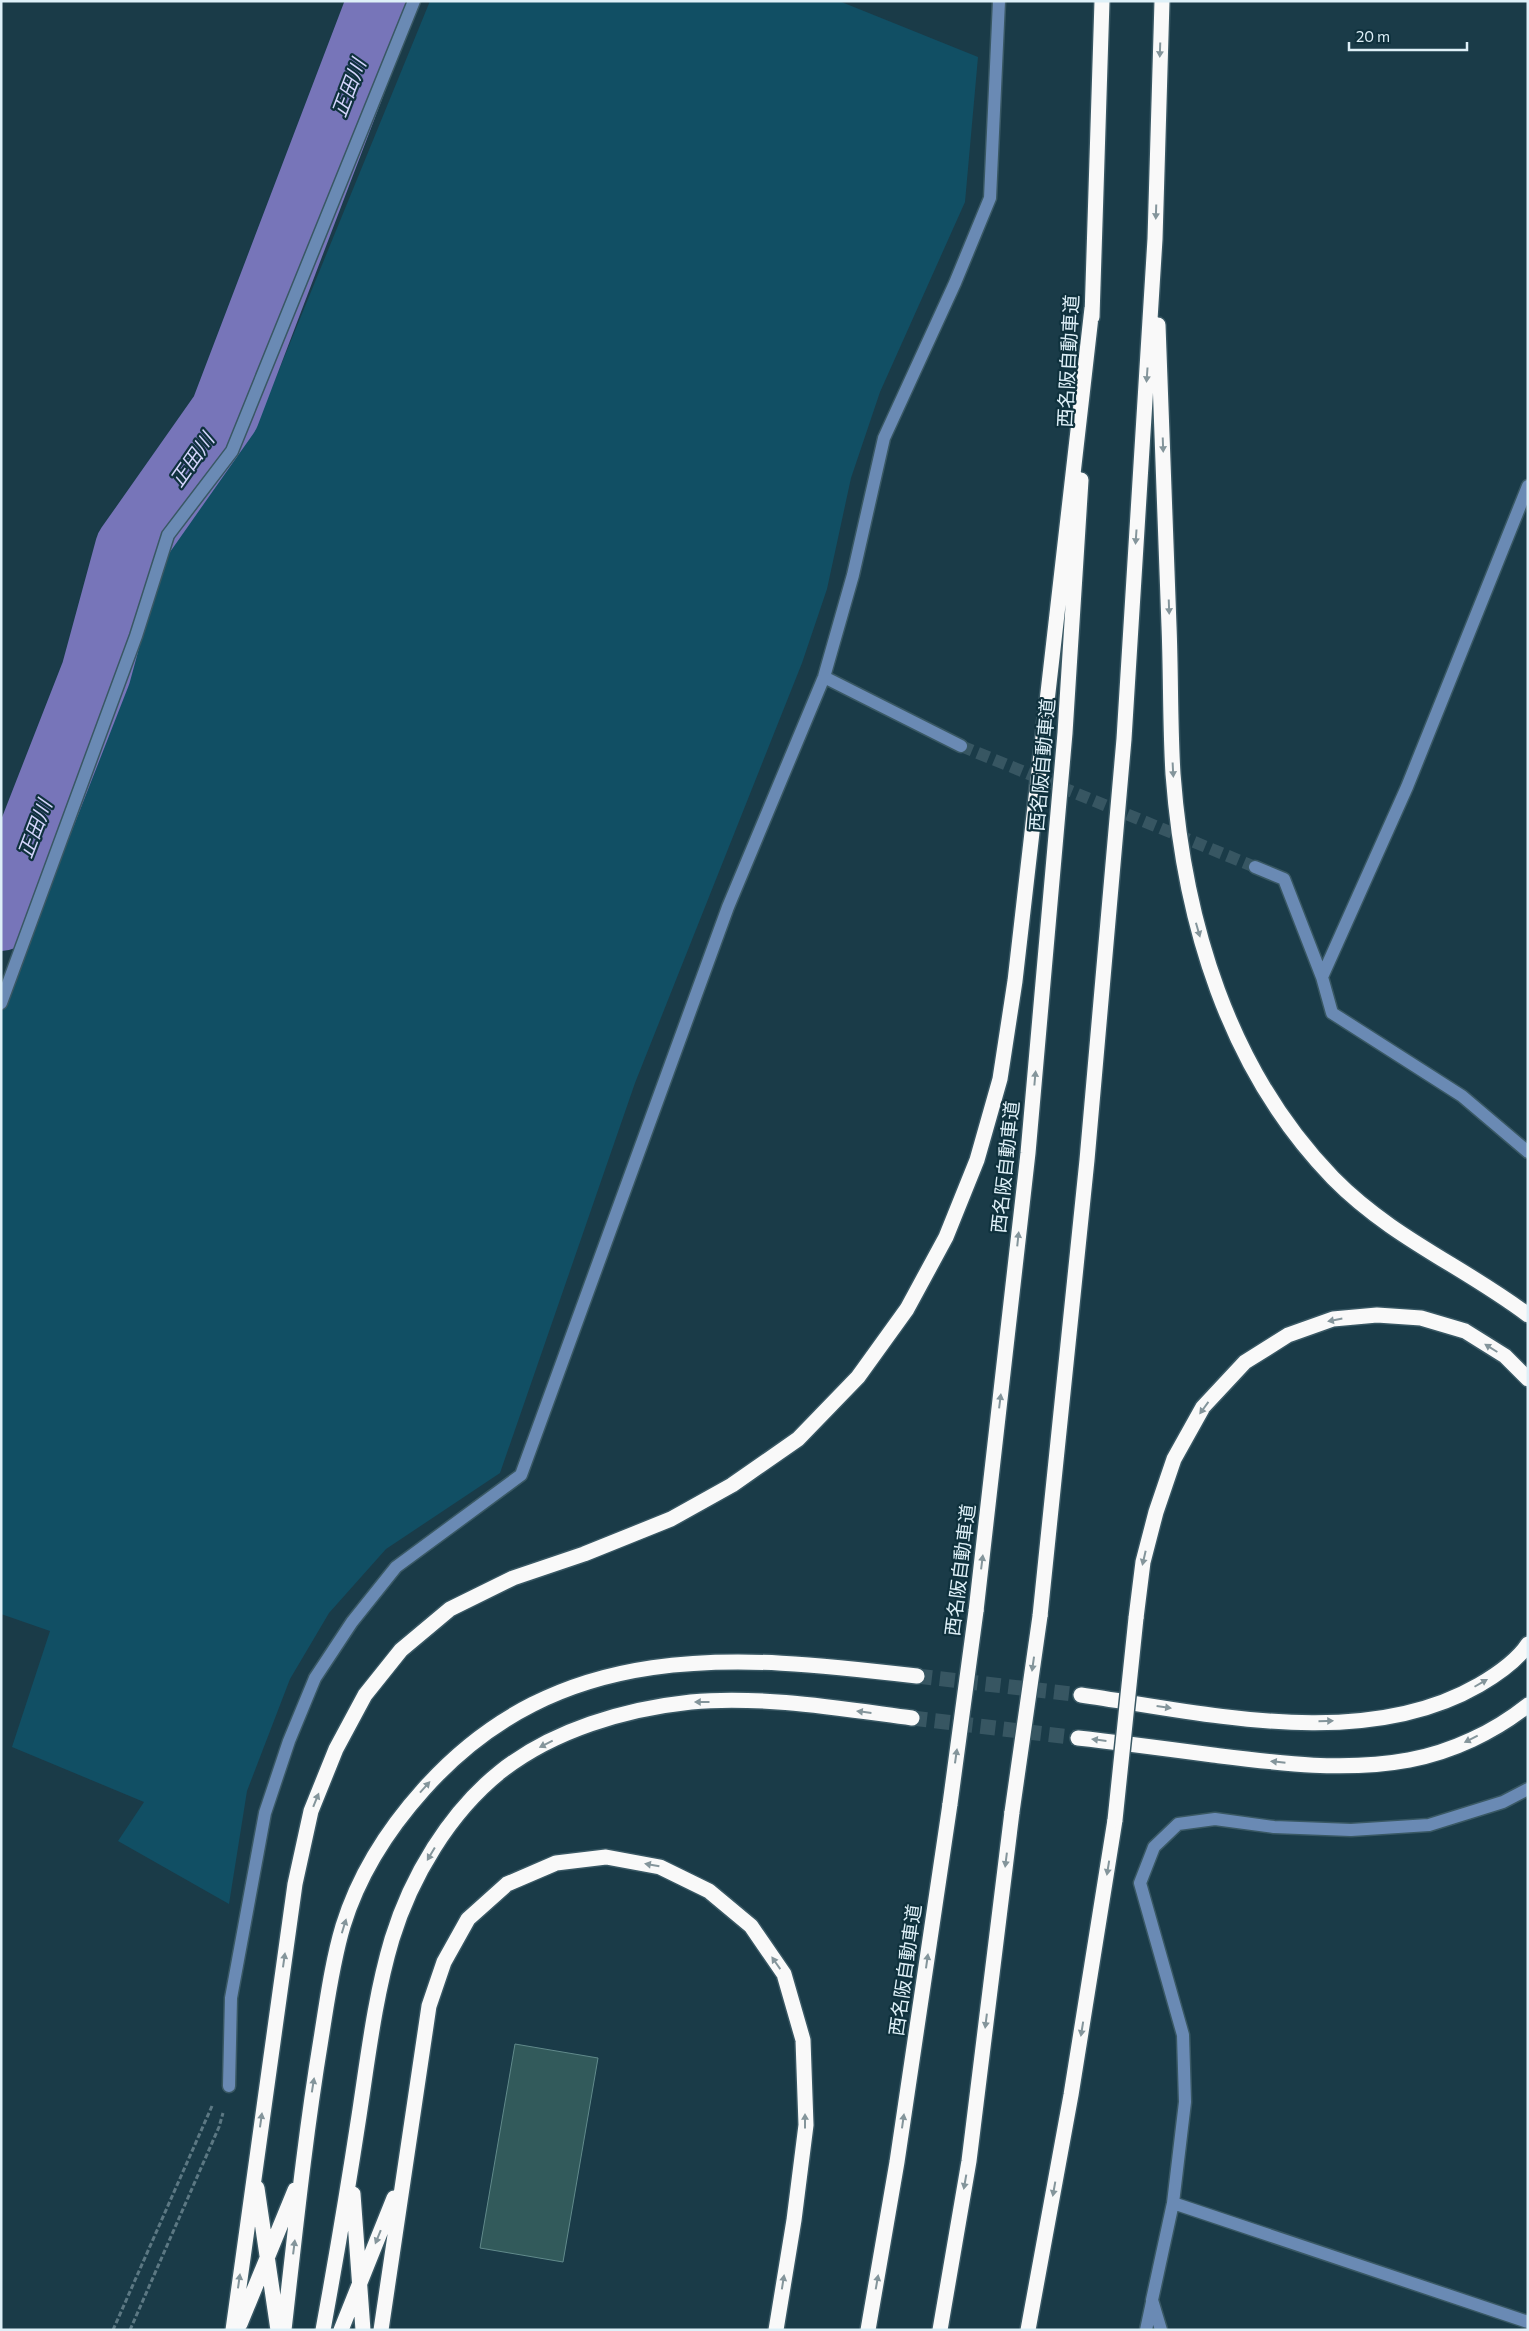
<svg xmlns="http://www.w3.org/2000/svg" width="1529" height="2331" viewBox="0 0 1529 2331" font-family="Commissioner,'Noto Sans JP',sans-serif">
<rect width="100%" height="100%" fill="#1a3b48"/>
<path fill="#114f64" d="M 430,1 L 839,1 L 978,57 L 965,202 L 880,392 L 851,478 L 827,589 L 802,663 L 635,1083 L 500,1473 L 386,1549 L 329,1613 L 290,1679 L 247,1791 L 229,1904 L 118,1841 L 144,1802 L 12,1747 L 50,1631 L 1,1614 L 1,1014 L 93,776 L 148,602 L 169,550 L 241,446 L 272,387 Z"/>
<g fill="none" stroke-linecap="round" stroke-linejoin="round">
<path stroke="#7775b9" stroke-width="70" d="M 1,916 L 96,673 L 130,548 L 225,413 L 382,1"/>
</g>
<path fill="#325a5b" stroke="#618a8b" d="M 515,2044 L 598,2058 L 563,2262 L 480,2248 Z"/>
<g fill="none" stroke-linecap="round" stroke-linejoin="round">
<path stroke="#375662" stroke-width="12" stroke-dasharray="12 6" stroke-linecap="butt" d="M 961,746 L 1255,867"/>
<path stroke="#375662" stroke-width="15" stroke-dasharray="15 8" stroke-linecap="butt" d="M 917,1676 L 1081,1695
M 912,1718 L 1078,1738"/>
<g stroke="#395864" stroke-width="15">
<path id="minor" d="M 824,677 L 961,746
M 1255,867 L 1284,879 L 1322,977 L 1332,1013 L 1462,1096 L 1528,1152
M 1322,977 L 1407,787 L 1528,486
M 1,1003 L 136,636 L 168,535 L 232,451 L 414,1
M 229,2086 L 231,1998 L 265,1813 L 289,1741 L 315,1678 L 352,1622 L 396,1567 L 521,1475 L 728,907 L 824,677 L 853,575 L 884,438 L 955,283 L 990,198 L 999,1
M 1173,2203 L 1528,2322
M 1146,2330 L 1152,2302
M 1161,2330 L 1152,2300 L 1173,2203 L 1185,2102 L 1183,2035 L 1140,1883 L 1154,1847 L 1178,1824 L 1215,1819 L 1274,1827 L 1351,1830 L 1429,1825 L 1503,1802 L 1528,1789"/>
</g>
<g stroke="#395864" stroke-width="18">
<path id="highway" d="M 1092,317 L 1102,1
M 1158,325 C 1162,426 1166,526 1169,626 C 1171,676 1170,725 1173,774 C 1184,921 1228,1070 1333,1178 C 1392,1238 1463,1266 1528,1315
M 976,1611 L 1028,1153 L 1065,733 L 1081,480
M 1040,1616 L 1087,1160 L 1124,739 L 1155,239 L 1162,1
M 1136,1618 L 1143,1562 L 1156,1512 L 1174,1459 L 1203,1407 L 1245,1362 L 1288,1335 L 1333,1319 L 1377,1315 L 1421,1318 L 1465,1331 L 1505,1356 L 1528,1379
M 1081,1695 C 1206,1713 1363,1752 1479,1685 C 1496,1675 1517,1661 1528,1644
M 1078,1738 C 1123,1743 1168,1749 1213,1755 C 1277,1763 1344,1772 1409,1760 C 1452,1752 1494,1732 1528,1705
M 257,2188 L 278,2330
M 353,2194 L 363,2330
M 240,2324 L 295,2190
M 233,2330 L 295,1884 L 311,1811 L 336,1749 L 365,1695 L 401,1650 L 450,1609 L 513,1578 L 584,1554 L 671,1519 L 732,1485 L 798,1439 L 858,1377 L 907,1309 L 946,1237 L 977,1160 L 1000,1079 L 1015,981 L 1092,308
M 284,2330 C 295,2233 305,2136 321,2039 C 327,2002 332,1963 343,1926 C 359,1874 388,1829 424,1789 C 559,1638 734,1654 917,1676
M 323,2330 C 336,2259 348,2188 359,2116 C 368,2057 375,1996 392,1939 C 411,1877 449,1813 500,1772 C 553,1730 625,1709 691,1702 C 761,1695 843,1709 912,1718
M 341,2330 L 394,2198
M 381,2330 L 429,2006 L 444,1962 L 468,1919 L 507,1884 L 556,1863 L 606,1857 L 660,1867 L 709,1891 L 751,1926 L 784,1974 L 803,2040 L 806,2125 L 794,2220 L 776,2330
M 868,2330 L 897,2162 L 950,1804
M 940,2330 L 969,2161 L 1012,1812
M 1028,2330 L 1071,2095 L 1115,1820"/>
</g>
<path stroke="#5c7883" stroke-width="3" stroke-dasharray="5 2.5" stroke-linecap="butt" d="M 113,2330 L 212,2106
M 130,2330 L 219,2127 L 223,2113"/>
<use href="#minor" stroke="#6a8ab4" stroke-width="12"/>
<use href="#highway" stroke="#f9f9f9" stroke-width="15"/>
<g stroke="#395864" stroke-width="18" stroke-linecap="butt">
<path id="highway-bridge" d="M 950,1804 L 976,1611
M 1012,1812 L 1040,1616
M 1115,1820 L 1136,1618"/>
</g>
<use href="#highway-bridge" stroke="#f9f9f9" stroke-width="15"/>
</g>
<defs><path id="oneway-solid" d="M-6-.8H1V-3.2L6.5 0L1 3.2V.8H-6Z" transform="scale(1.25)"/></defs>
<g fill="#84959b">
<use href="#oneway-solid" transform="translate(1160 50) rotate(92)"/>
<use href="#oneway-solid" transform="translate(1156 212) rotate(92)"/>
<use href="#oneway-solid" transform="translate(1147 375) rotate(94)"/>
<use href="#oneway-solid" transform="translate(1163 445) rotate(88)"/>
<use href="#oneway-solid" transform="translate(1136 537) rotate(94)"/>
<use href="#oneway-solid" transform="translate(1169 607) rotate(88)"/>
<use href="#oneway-solid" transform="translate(1173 770) rotate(87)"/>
<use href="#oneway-solid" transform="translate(1198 930) rotate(74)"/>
<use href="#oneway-solid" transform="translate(1035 1078) rotate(-85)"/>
<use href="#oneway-solid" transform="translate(1018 1239) rotate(-84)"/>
<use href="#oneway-solid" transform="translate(1335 1320) rotate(169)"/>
<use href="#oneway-solid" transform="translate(1491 1348) rotate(-148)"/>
<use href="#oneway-solid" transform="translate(1000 1401) rotate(-83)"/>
<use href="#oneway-solid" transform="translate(1204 1408) rotate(126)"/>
<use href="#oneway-solid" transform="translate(1144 1558) rotate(103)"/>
<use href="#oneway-solid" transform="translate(982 1562) rotate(-83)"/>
<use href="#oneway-solid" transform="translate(1033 1664) rotate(98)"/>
<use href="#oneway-solid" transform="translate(1481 1683) rotate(-30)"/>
<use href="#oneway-solid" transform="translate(702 1702) rotate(180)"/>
<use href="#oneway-solid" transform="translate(1164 1707) rotate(8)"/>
<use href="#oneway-solid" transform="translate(864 1712) rotate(-173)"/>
<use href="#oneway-solid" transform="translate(1326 1721) rotate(-1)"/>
<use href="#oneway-solid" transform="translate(1471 1739) rotate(153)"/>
<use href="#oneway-solid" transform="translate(1099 1740) rotate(-173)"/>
<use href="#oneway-solid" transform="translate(546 1744) rotate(153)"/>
<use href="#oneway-solid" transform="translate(956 1756) rotate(-82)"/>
<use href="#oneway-solid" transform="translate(1278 1762) rotate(-174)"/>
<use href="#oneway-solid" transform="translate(425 1787) rotate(-48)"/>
<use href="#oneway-solid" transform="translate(316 1800) rotate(-68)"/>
<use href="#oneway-solid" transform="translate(431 1854) rotate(121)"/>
<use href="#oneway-solid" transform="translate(1006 1860) rotate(97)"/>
<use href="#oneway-solid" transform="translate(652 1865) rotate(-170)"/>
<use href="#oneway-solid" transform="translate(1108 1868) rotate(99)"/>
<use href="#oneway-solid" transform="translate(344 1926) rotate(-73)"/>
<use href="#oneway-solid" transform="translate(284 1960) rotate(-82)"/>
<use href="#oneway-solid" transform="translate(927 1961) rotate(-82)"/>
<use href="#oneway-solid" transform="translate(776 1963) rotate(-125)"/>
<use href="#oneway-solid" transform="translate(986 2021) rotate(97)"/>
<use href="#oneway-solid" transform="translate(1082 2029) rotate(99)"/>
<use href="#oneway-solid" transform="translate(313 2085) rotate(-81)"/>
<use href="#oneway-solid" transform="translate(261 2120) rotate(-82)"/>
<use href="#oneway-solid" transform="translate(805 2121) rotate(-90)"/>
<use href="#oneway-solid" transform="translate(903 2121) rotate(-82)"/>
<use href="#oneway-solid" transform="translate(965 2182) rotate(100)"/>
<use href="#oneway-solid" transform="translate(1054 2189) rotate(100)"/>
<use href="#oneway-solid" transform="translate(378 2237) rotate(112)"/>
<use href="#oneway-solid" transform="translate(294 2247) rotate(-83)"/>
<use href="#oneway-solid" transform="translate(239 2281) rotate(-82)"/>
<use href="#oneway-solid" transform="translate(783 2282) rotate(-81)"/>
<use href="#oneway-solid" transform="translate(877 2282) rotate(-80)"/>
</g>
<g text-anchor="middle" stroke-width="4.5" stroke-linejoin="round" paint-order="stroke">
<g font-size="19" fill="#def0f8" stroke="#0f313d">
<text transform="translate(1068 361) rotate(-87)" y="7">西名阪自動車道</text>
<text transform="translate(1042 765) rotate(-85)" y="7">西名阪自動車道</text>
<text transform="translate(1005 1167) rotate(-84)" y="7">西名阪自動車道</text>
<text transform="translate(960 1570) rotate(-83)" y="7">西名阪自動車道</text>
<text transform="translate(905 1970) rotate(-82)" y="7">西名阪自動車道</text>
</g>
<g font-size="20" font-style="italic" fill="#d4d5fc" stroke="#0f313d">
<text transform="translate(349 88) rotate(-69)" y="7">正田川</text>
<text transform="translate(192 460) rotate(-55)" y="7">正田川</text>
<text transform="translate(35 829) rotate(-69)" y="7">正田川</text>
</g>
</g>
<rect width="1529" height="2331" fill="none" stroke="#def0f8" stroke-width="5"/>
<path d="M1349 42v8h118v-8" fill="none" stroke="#def0f8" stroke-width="2.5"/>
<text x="1356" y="42" font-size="15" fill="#def0f8" stroke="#0f313d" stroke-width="4" paint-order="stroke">20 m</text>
</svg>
